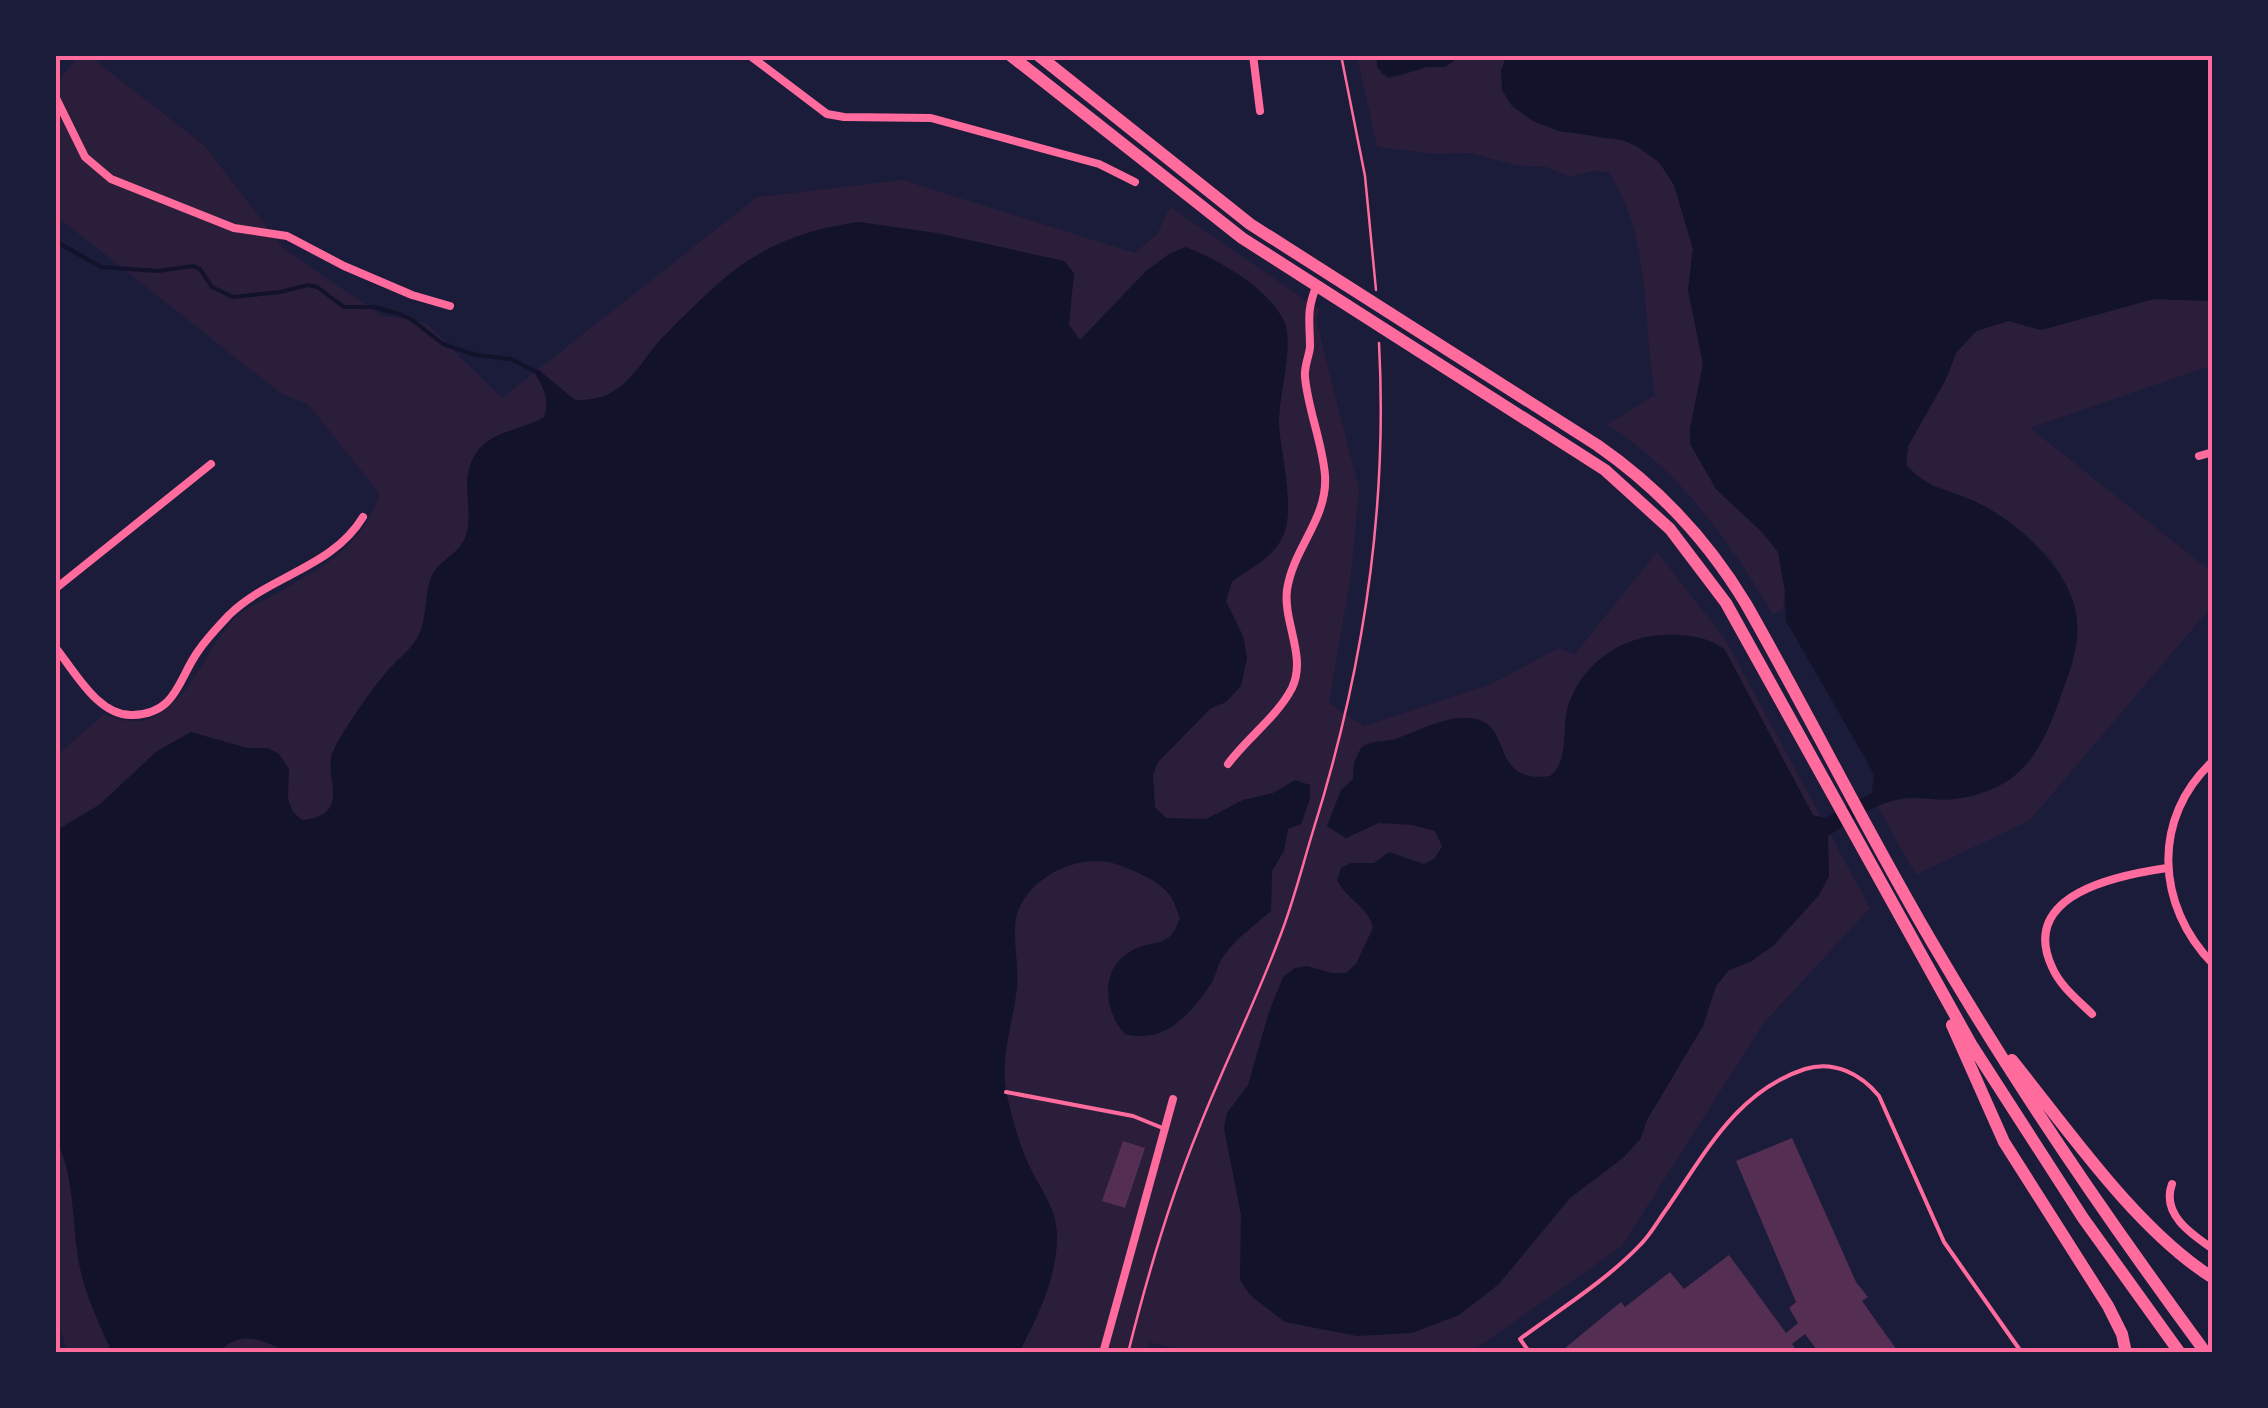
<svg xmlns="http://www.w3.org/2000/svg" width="2268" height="1408" viewBox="0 0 2268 1408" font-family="Montserrat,sans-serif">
<rect width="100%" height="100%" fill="#1b1b3a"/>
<path fill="#2a1e3b" d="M 79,55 L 88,55 L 205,146 L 283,248 L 382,316 L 413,319 L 428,325 L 502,398 L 757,197 L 902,180 L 1135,253 L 1157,234 L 1170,207 L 1320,310 L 1316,319 L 1359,489 L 1351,575 L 1329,703 L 1364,726 L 1489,685 L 1559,648 L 1574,655 L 1657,552 L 1725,639 L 1870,908 L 1763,1024 L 1622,1246 L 1470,1353 L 1195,1353 L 1149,1342 L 1148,1353 L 68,1353 L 55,1312 L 55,757 L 104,714 C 179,748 198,652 238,615 C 247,607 261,602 272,596 C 322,567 358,552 380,494 L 308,404 L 283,395 L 55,215 L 55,85 Z
M 1357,55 L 1377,55 L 1376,60 L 1381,75 L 1397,77 L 1427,67 L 1445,67 L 1462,55 L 1507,55 L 1501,71 L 1595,137 L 1623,140 L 1638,147 L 1659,162 L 1674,185 L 1693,249 L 1688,290 L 1703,364 L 1690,429 L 1716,489 L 1763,533 L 1778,552 L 1785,591 L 1783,610 L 1773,615 C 1730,542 1680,470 1607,425 L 1655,395 C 1642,323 1652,235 1608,172 L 1593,171 L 1570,177 L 1546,167 L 1514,165 L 1472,153 L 1437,154 L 1377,147 Z
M 2154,299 L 2213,301 L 2213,365 L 2030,428 L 2213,573 L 2213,605 L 2030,820 L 1916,875 L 1877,806 C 1916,789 1948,808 1981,792 C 1995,786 2032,731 2044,715 C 2068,684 2070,669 2071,631 C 2071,619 2074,604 2070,593 C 2055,553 2010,517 1972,500 C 1942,487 1930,490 1906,465 L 1908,446 L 1946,379 L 1956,353 L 1976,331 L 2008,321 L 2041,330 Z"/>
<path fill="#12122b" d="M 1377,55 L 1462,55 L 1445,67 L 1426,67 L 1388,78 L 1377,67 Z
M 1507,55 L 2213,55 L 2213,301 L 2154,299 L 2041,330 L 2008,321 L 1976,331 L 1956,353 L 1946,379 L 1908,446 L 1906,465 C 1930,490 1942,487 1971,500 C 1997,511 2020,529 2039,549 C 2076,590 2087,620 2069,673 C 2046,737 2034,788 1955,799 C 1935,802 1915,794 1895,800 C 1870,806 1849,822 1828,836 L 1829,876 L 1819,895 L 1773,946 L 1750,962 L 1729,970 L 1716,986 L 1703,1026 L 1647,1120 L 1641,1138 L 1623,1158 L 1570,1198 L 1499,1284 L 1459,1315 L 1412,1333 L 1357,1336 L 1285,1322 L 1250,1295 L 1240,1280 L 1241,1215 L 1224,1128 L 1227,1113 L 1248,1085 L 1269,1012 L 1283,977 L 1295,968 L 1307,966 L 1331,973 L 1346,973 L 1356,964 L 1373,928 C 1369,907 1347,900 1337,880 L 1341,868 L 1351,863 L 1374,863 L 1389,852 L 1424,864 L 1435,858 L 1442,846 L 1435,831 L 1412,825 L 1379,823 L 1346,838 L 1327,826 L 1341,790 L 1353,779 L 1354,762 L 1361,748 C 1371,740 1379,742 1391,740 C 1417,733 1454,709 1482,721 C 1510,733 1494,784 1550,776 C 1569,762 1562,731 1567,710 C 1579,666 1619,636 1665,635 C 1684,634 1710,637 1725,650 L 1813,815 L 1825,818 L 1872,793 L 1874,775 L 1868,763 L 1786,621 L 1785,591 L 1778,552 L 1763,533 L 1716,489 L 1690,444 L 1690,429 L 1703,364 L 1688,290 L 1693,249 L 1674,185 L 1659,162 L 1638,147 L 1623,140 L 1558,131 L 1533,121 L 1512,106 L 1502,90 L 1501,71 Z
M 859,222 L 937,233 L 1064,261 L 1074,273 L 1069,325 L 1080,340 L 1146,271 L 1169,254 L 1186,247 C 1220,261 1264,285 1283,319 C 1296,343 1278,395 1279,425 C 1281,455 1294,501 1285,531 C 1276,558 1252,565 1232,582 L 1226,601 L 1243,636 L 1247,658 L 1241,686 L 1226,702 L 1210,709 L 1158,762 L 1153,775 L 1155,807 L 1166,818 L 1206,819 L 1243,800 L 1273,793 L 1295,780 L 1310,785 L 1310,799 L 1301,824 L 1288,829 L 1284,851 L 1272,871 L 1271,911 C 1255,925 1238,937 1225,954 C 1218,962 1217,973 1212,982 C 1192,1013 1164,1045 1125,1034 C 1104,1012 1099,969 1131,951 C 1154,938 1169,951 1180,918 C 1177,911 1175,903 1171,897 C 1162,881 1129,868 1112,863 C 1073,853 1017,883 1015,927 C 1014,947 1019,968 1017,988 C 1013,1023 999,1060 1007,1095 C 1010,1111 1020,1146 1027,1161 C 1038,1187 1058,1207 1057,1238 C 1057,1278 1037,1318 1019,1353 L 288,1353 C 262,1339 241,1329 218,1353 L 112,1353 C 100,1325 84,1293 79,1263 C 71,1219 76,1178 55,1138 L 55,831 L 99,805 L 157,751 L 191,732 L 247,748 L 268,748 L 279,754 L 289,769 L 288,799 L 293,812 L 302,820 C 356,814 320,776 334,749 C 345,727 373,687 390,668 C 399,658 409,651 416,640 C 427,624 424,599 430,581 C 435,562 455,557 464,540 C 476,516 459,483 473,458 C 488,430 521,431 544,417 C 550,400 544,389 535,374 L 539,370 L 575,400 C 588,400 601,399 612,392 C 634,380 647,353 664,336 C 682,317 701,299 720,282 C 761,246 805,229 859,222 Z"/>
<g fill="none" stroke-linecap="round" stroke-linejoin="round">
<path stroke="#12122b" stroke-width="4" d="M 55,241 L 101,267 L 158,271 L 193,266 L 200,269 L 212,287 L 233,297 L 280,292 L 308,285 L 317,287 L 344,307 L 374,307 L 399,314 L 411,319 L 443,344 L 475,355 L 511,359 L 537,372"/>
</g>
<path fill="#542f53" d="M 1792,1138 L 1856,1282 L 1868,1297 L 1862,1301 L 1899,1353 L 1819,1353 L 1805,1334 L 1792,1344 L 1799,1353 L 1559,1353 L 1621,1302 L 1625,1307 L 1670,1272 L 1684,1289 L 1729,1255 L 1786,1333 L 1798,1323 L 1789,1308 L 1796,1302 L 1736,1161 Z
M 1123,1141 L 1145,1148 L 1125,1208 L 1102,1201 Z"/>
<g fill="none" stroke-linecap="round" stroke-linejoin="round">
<path stroke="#ff6b9d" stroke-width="2.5" d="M 1341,55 L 1365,176 L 1376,290
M 1128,1353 C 1147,1277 1169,1201 1199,1128 C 1224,1065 1255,1003 1279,939 C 1293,904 1302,867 1313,831 C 1363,672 1388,510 1379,343"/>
<path stroke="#ff6b9d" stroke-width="4" d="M 1006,1092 L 1133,1116 L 1165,1129
M 1530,1353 L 1520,1339 C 1560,1309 1606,1281 1641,1244 C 1651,1234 1659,1219 1668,1207 C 1706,1152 1737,1091 1805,1069 C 1834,1060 1861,1074 1879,1096 L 1944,1242 L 2022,1353"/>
<path stroke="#ff6b9d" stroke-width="8" d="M 749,55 L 827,114 L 844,117 L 931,118 L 1099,164 L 1135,182
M 1253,55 L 1260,111
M 55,96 L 85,157 L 111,179 L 234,228 L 287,236 L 344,266 L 412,295 L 450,306
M 2199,456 L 2213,452
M 55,589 L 211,464
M 55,647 C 74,670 98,717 133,715 C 178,713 178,678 199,650 C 208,637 219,626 229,615 C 270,575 332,568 363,517
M 2213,761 C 2151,818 2156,906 2213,964
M 1228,764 C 1247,738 1277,717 1292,688 C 1307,657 1283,622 1287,590 C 1293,548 1328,519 1325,475 C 1322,441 1308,410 1305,377 C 1304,366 1309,357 1310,347 C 1310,322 1306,312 1316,287
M 2092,1014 C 2078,1000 2060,986 2052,967 C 2018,894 2119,875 2167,868
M 2172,1184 C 2161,1214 2191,1234 2213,1249
M 1103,1353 L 1173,1099"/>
<path stroke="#ff6b9d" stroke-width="12" d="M 1010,55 L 1242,238 L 1605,470 L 1670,529 L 1726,603 L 1971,1044 L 2083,1218 L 2180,1353
M 1038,55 L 1250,224 L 1597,445 C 1659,488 1707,539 1746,604 C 1811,718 1869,836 1936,949 C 2018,1089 2110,1223 2206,1353
M 1952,1025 L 2004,1142 L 2108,1306 L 2122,1334 L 2126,1353
M 2012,1060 C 2069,1131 2137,1230 2213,1278"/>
</g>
<rect width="2268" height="1408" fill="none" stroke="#1b1b3a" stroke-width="115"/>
<rect x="58" y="58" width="2152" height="1292" fill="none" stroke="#ff6b9d" stroke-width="4"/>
</svg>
